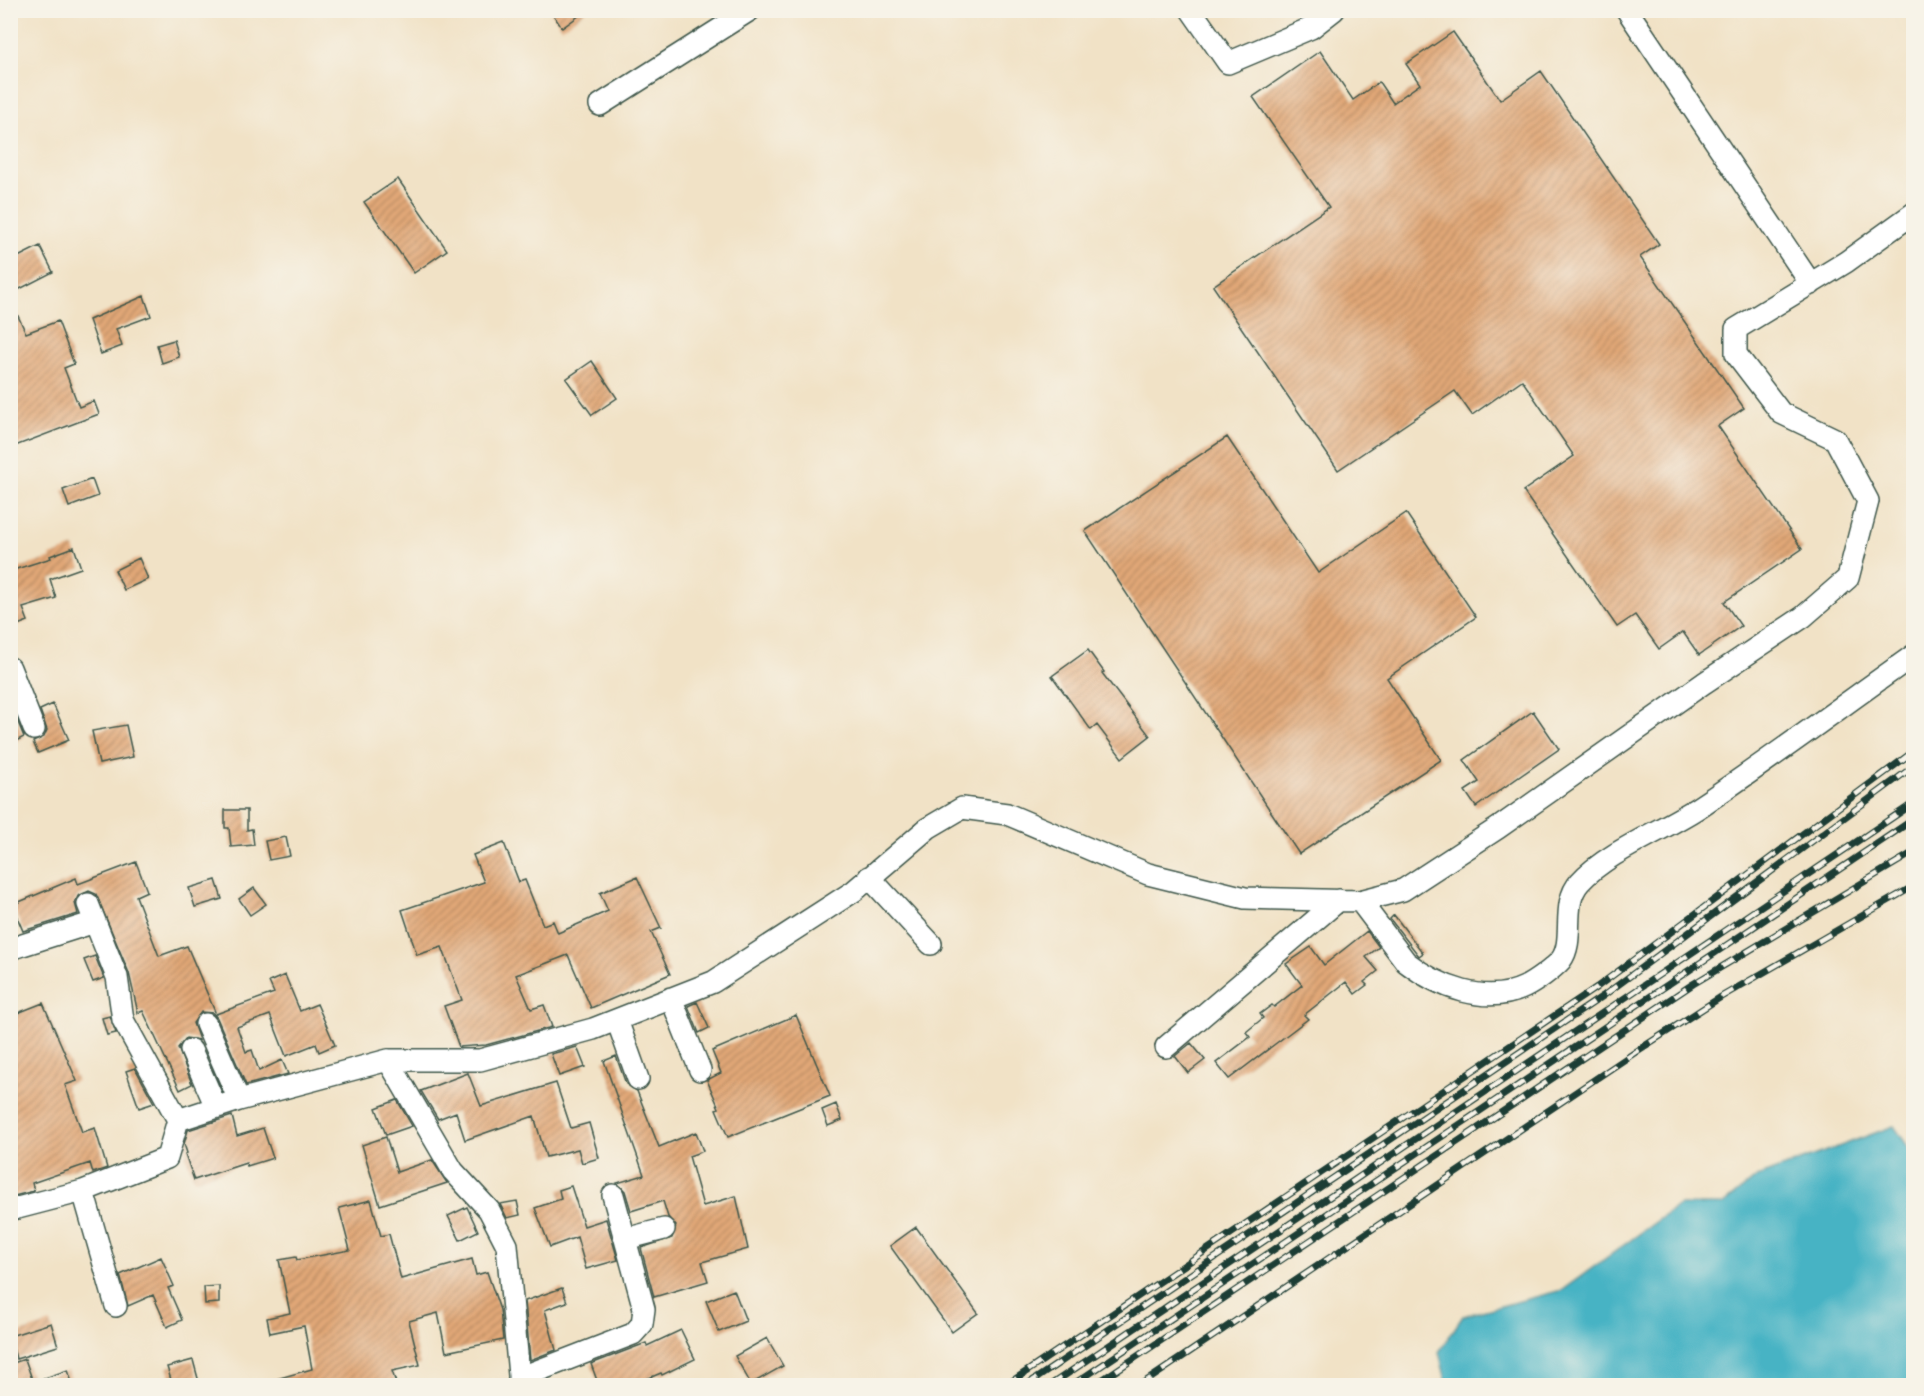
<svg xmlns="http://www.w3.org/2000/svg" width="1924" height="1396" viewBox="0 0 1924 1396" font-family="Cardo,serif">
<defs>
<pattern id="building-hatch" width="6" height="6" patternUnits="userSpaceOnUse" patternTransform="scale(1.5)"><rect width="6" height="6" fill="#e1a777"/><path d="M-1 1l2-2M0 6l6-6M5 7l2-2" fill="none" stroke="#b68962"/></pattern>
</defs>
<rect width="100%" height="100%" fill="#f7f3e8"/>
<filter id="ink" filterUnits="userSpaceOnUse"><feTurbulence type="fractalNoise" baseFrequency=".0167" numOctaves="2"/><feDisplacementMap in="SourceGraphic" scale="12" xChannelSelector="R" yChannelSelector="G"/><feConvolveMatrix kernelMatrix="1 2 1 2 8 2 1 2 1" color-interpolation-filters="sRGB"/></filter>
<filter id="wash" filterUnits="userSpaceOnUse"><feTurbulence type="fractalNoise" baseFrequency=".008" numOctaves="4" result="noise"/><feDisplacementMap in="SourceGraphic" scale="24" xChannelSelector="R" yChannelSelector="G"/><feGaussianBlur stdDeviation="1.35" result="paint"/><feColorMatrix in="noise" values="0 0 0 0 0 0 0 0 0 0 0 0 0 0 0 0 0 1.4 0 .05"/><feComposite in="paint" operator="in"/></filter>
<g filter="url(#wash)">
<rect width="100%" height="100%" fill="#f1e2c6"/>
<path fill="#47b3c4" stroke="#33787c" stroke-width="1.5" d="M 1894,1126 L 1913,1154 L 1913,1385 L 1447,1385 L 1439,1352 L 1463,1316 L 1562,1290 L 1679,1205 L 1722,1205 L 1757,1177 Z"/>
<g id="blocks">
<path fill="url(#building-hatch)" d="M 550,10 L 587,10 L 562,28 Z
M 1453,32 L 1500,100 L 1541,71 L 1659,244 L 1640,257 L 1744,408 L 1718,426 L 1802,549 L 1724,602 L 1741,626 L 1699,655 L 1683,632 L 1659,649 L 1635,615 L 1617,627 L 1523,491 L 1574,456 L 1522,380 L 1472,415 L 1455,391 L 1338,470 L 1213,286 L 1329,207 L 1253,97 L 1320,51 L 1353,100 L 1379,82 L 1393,103 L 1420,84 L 1406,64 Z
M 398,179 L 447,250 L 414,273 L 364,202 Z
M 40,246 L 53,272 L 10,294 L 10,261 Z
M 144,296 L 151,316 L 116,329 L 122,346 L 101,354 L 89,320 Z
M 10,299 L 26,333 L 58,321 L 74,364 L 64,368 L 79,407 L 94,401 L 99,414 L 10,448 Z
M 174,340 L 179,357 L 162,363 L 157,345 Z
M 592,361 L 617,398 L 592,415 L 566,379 Z
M 1227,437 L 1318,573 L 1406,513 L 1476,617 L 1387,678 L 1441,760 L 1299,854 L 1085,531 Z
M 92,479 L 98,496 L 69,507 L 63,490 Z
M 74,547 L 81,568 L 50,579 L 56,598 L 23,608 L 28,621 L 10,628 L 10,571 L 51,558 L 50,556 Z
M 139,558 L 148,579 L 124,590 L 115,570 Z
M 1088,650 L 1104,672 L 1102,673 L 1150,736 L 1122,758 L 1097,725 L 1091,730 L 1052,676 Z
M 53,704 L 69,740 L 38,753 L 33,742 L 44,737 L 47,730 L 40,710 Z
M 1533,711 L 1559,749 L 1476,807 L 1465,791 L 1479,782 L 1464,760 Z
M 17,720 L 24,737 L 10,744 L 10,723 Z
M 126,725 L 133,757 L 99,764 L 92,731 Z
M 225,810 L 247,810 L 247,830 L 252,829 L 254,845 L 231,847 L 229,828 L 225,828 Z
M 286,837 L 290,856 L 269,860 L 265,841 Z
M 504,843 L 519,882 L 525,880 L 543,925 L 553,921 L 558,933 L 608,911 L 600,893 L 637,877 L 661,928 L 651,932 L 670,974 L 591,1008 L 568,955 L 516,975 L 531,1009 L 544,1005 L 552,1027 L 486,1045 L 459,1047 L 444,1006 L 462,1000 L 442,947 L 417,955 L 402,910 L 484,882 L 473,855 Z
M 136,862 L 147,891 L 136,896 L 159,956 L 187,946 L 216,1014 L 274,993 L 269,982 L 285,975 L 300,1011 L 317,1004 L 335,1045 L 319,1052 L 316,1044 L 286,1056 L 270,1015 L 237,1027 L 246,1052 L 252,1050 L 259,1071 L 282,1060 L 288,1074 L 246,1085 L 217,1018 L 213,1013 L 201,1012 L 193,1023 L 199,1040 L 186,1038 L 178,1048 L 192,1084 L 180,1090 L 143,1011 L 138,1013 L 129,973 L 96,894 L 89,891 L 78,896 L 75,903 L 78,914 L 23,931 L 12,905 L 76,878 L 78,884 Z
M 216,880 L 222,899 L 195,907 L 189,888 Z
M 254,888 L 266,904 L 250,915 L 239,899 Z
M 1394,915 L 1423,953 L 1419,956 L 1390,919 Z
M 1367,931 L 1379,947 L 1366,957 L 1378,971 L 1364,982 L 1367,985 L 1355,994 L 1346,982 L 1304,1015 L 1308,1019 L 1229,1079 L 1216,1063 L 1250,1037 L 1246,1032 L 1263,1018 L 1260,1014 L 1272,1005 L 1274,1007 L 1302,985 L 1286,964 L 1311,947 L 1324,965 Z
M 95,956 L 104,978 L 93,982 L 84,960 Z
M 697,1002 L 709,1028 L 699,1033 L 688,1006 Z
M 43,1003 L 77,1081 L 65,1085 L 82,1132 L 95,1128 L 107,1168 L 93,1173 L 90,1163 L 32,1183 L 34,1191 L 10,1197 L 10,1016 Z
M 796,1015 L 830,1096 L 728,1137 L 716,1109 L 719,1108 L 707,1080 L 721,1073 L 712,1051 Z
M 110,1016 L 116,1033 L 107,1035 L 102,1018 Z
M 1191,1043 L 1205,1060 L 1188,1073 L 1175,1056 Z
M 577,1047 L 585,1067 L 559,1076 L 551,1054 Z
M 616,1056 L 626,1084 L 637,1091 L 659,1147 L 696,1132 L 703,1151 L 689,1156 L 703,1206 L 736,1196 L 748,1249 L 702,1262 L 708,1281 L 654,1297 L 641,1248 L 672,1238 L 676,1226 L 668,1217 L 663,1201 L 631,1211 L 625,1191 L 617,1183 L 644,1175 L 604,1061 Z
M 135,1068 L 154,1103 L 139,1108 L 126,1071 Z
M 468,1073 L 481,1106 L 556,1083 L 571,1128 L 589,1123 L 599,1158 L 582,1163 L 578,1149 L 546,1157 L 534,1116 L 465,1140 L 456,1112 L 438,1119 L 421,1091 Z
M 397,1100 L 412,1126 L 386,1135 L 376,1108 Z
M 836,1104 L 842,1120 L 828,1126 L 822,1110 Z
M 232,1116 L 237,1136 L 263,1128 L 273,1158 L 247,1166 L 246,1163 L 194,1180 L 185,1154 L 187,1153 L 184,1144 L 188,1130 Z
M 386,1137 L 397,1172 L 432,1160 L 447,1183 L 380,1205 L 362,1145 Z
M 571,1186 L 584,1226 L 606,1219 L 618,1260 L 586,1269 L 577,1237 L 550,1247 L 535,1208 L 561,1199 L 559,1190 Z
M 371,1200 L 381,1236 L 389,1234 L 401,1279 L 472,1259 L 476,1275 L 487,1272 L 500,1310 L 503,1340 L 446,1352 L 438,1313 L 409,1321 L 420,1365 L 392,1371 L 397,1386 L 269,1386 L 269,1381 L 312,1369 L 304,1326 L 270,1333 L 267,1318 L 290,1313 L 279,1260 L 296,1257 L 297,1260 L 350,1250 L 339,1208 Z
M 517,1201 L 520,1215 L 507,1218 L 500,1204 Z
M 467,1207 L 478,1231 L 460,1240 L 448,1216 Z
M 916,1227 L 978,1313 L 952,1332 L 890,1246 Z
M 161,1257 L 174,1286 L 168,1288 L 182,1320 L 167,1327 L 153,1295 L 128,1306 L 120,1275 Z
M 219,1286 L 219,1303 L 205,1304 L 204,1287 Z
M 562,1288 L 567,1302 L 545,1310 L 556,1350 L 530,1360 L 525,1301 Z
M 734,1290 L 746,1321 L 719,1332 L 706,1301 Z
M 51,1323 L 58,1346 L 16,1359 L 10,1336 Z
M 681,1330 L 695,1359 L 662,1375 L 661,1373 L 630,1386 L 599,1386 L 591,1364 L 646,1343 L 647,1346 Z
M 767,1338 L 783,1366 L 751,1384 L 735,1356 Z
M 25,1359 L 33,1382 L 68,1370 L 73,1386 L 10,1386 L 10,1364 Z
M 193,1360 L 200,1386 L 172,1383 L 167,1367 Z"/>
</g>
</g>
<g filter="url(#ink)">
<use href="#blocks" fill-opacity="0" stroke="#3e564a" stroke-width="1.5"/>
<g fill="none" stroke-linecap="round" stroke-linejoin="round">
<g stroke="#3e564a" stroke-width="24">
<path id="minor" d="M 1191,10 L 1228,63 L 1311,28 L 1334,10
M 1627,10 L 1811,284
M 600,105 L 750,10
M 10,668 L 34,729
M 869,877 L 931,944
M 1360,901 L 1406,962 C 1438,987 1486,1006 1525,987 C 1535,982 1553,969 1561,960 C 1576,940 1560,904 1580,882 C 1608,851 1667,829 1702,805 C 1774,757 1843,705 1914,655
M 88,904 L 117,977 L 123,1020 L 178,1120
M 10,949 L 95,922
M 671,998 L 700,1070
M 617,1020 L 638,1079
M 206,1024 L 239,1100
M 1166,1047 L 1339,900
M 191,1050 L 216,1107
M 388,1060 L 453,1171 L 489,1210 L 507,1245 L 520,1386
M 83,1191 L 116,1306
M 10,1210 L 83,1191 L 167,1158 L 178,1120 L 239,1100 L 388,1060 L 480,1060 L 593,1029 L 713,982 L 854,891 L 928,828 L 962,808 L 1007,814 L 1148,874 L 1245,898 L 1360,901 L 1403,890 L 1498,828 L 1704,683 L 1803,617 L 1848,578 L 1868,501 L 1835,439 L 1781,413 L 1736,354 L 1736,329 L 1846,262 L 1914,213
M 625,1239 L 664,1229
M 519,1378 L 633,1334 L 642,1324 L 644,1309 L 613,1195"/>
</g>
<use href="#minor" stroke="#fff" stroke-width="21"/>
<g stroke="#1f3d34" stroke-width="7">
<path id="rail" d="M 1005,1386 L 1597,987 L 1914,751
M 1025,1386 L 1603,996 L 1914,766
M 1049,1386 L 1914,803
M 1071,1386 L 1914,819
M 1093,1386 L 1693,984 L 1914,852
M 1139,1386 L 1640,1049 L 1721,997 L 1914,886"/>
</g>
<use href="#rail" stroke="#f7f3e8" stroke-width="4.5" stroke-dasharray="14" stroke-linecap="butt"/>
</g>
</g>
<rect width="1924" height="1396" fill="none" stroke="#f7f3e8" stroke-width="36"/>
</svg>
